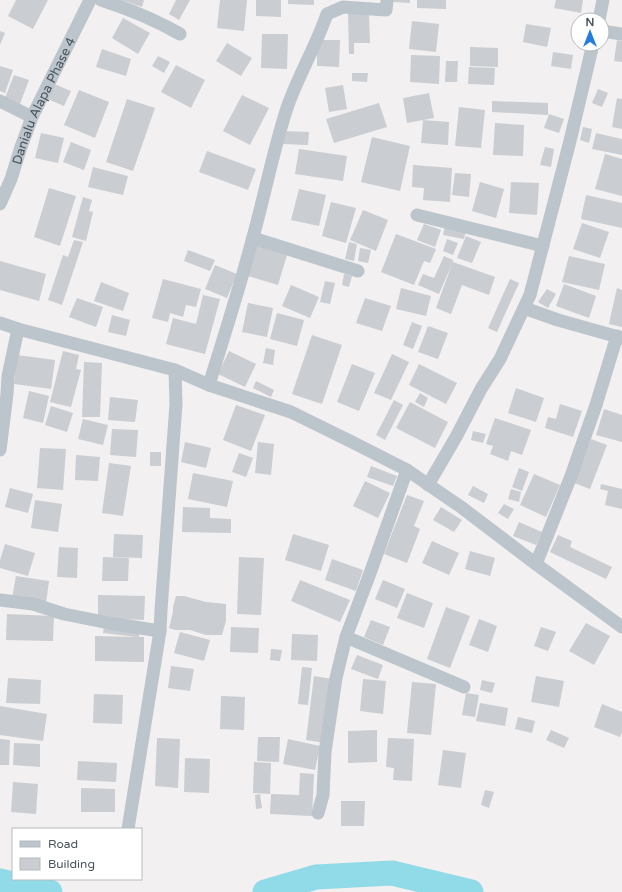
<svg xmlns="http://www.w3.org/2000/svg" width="622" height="892" viewBox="0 0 622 892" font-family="'Varela Round',sans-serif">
<rect width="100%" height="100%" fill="#f2f0f0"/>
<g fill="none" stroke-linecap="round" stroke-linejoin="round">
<path stroke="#91dae7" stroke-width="25" d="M 0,881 L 50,892
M 265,892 L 316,877 L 392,873 L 471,892"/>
</g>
<path fill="#cacdd2" d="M 16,0 L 48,0 L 33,29 L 8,16 Z
M 121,0 L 144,0 L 142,7 Z
M 176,0 L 190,0 L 179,20 L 169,14 Z
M 220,0 L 247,0 L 244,31 L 217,28 Z
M 256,0 L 281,0 L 281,17 L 256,16 Z
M 288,0 L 314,0 L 314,5 L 288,4 Z
M 393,0 L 410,0 L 410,3 L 393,2 Z
M 417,0 L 446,0 L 446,9 L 417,8 Z
M 556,0 L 583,0 L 581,13 L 554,8 Z
M 369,12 L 370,43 L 354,43 L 354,54 L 349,54 L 348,13 Z
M 123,18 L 150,33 L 138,54 L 112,38 Z
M 412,21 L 439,24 L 436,52 L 409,49 Z
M 526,24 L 551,28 L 547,47 L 523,42 Z
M 0,31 L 5,33 L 0,45 Z
M 262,34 L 288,34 L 287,69 L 261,68 Z
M 317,40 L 340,40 L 339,67 L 317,66 Z
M 617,40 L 622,41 L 622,62 L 614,61 Z
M 227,43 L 252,58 L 241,76 L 216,61 Z
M 470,47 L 498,48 L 498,67 L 470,66 Z
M 102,49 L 131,59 L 126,76 L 96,67 Z
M 553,52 L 573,55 L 571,69 L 551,66 Z
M 411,55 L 440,56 L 439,84 L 410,82 Z
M 158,56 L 170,62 L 164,73 L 152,66 Z
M 446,61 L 458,61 L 457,82 L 445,82 Z
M 176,65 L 205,80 L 191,108 L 161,92 Z
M 0,66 L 13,70 L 5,93 L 0,91 Z
M 469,67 L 495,68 L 494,85 L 468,84 Z
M 352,73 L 368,73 L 367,82 L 352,81 Z
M 14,75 L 29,80 L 20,104 L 5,98 Z
M 52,83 L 71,91 L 64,106 L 45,98 Z
M 343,85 L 347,109 L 329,112 L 325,88 Z
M 598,89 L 608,93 L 602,107 L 592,103 Z
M 79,90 L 109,102 L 95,138 L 64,125 Z
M 429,93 L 434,118 L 407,123 L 403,98 Z
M 242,95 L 269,108 L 250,145 L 223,131 Z
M 617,98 L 622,99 L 622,129 L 612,127 Z
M 127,99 L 155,108 L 133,171 L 106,162 Z
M 492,101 L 548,103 L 548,115 L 492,112 Z
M 379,103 L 387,127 L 334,143 L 326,119 Z
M 459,107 L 485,110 L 481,148 L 455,146 Z
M 549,114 L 564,119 L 559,133 L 544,128 Z
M 423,120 L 449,122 L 448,145 L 421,143 Z
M 495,123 L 524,125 L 523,156 L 493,155 Z
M 583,127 L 592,129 L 589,143 L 580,140 Z
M 282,131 L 309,132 L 308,145 L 282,144 Z
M 41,133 L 64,138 L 58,163 L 35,158 Z
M 596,133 L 622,139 L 622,155 L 592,149 Z
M 372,137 L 410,146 L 400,191 L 361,182 Z
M 71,142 L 91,150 L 84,170 L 63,162 Z
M 545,147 L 554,149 L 551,167 L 540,165 Z
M 299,149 L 347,156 L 343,181 L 295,174 Z
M 207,151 L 256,169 L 248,190 L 199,172 Z
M 605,154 L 622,159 L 622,196 L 595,189 Z
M 413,165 L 452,168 L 450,202 L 423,200 L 424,188 L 412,187 Z
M 93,167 L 128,176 L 123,195 L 88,187 Z
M 455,173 L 471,174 L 469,197 L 452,195 Z
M 480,182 L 504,189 L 496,218 L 472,211 Z
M 511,182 L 539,183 L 537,215 L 509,213 Z
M 49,188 L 76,196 L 60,246 L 34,237 Z
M 299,189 L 326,195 L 319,226 L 291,220 Z
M 586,195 L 622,203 L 622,228 L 581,219 Z
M 83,197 L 92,200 L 89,211 L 93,212 L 86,241 L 72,237 Z
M 331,202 L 356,208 L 346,243 L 322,236 Z
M 363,210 L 388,220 L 376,251 L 350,240 Z
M 582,223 L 609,232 L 600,258 L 573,249 Z
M 424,224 L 441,230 L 435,247 L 417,240 Z
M 445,226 L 466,230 L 464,239 L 443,235 Z
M 396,234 L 436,249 L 430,263 L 424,261 L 414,285 L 381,272 Z
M 466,236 L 481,242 L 472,263 L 457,258 Z
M 447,239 L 458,243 L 453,255 L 443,251 Z
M 74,240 L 83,242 L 62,305 L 48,300 L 63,255 L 68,257 Z
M 349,242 L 357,244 L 354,261 L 345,259 Z
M 257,245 L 287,255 L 278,285 L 248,276 Z
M 360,248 L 371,250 L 368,263 L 358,261 Z
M 188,250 L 215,260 L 210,271 L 184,261 Z
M 444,256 L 453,260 L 453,262 L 495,277 L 489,295 L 462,285 L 451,314 L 436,308 L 452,264 L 439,294 L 418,285 L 423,274 L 434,278 Z
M 569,256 L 605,264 L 599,290 L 562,282 Z
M 0,261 L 46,274 L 39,301 L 0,290 Z
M 215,265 L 237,274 L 227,298 L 205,289 Z
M 344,274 L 352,276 L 349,287 L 342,285 Z
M 163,279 L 201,289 L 196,307 L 186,305 L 183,317 L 170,313 L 168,322 L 152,318 Z
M 510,279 L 519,283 L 497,332 L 488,328 Z
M 325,281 L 335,283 L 330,304 L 320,302 Z
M 101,282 L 129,293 L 123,311 L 94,301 Z
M 564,284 L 596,296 L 589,318 L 556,306 Z
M 291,285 L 319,297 L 310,318 L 282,306 Z
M 401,288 L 431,296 L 426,316 L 396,309 Z
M 617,288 L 622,290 L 622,327 L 609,324 Z
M 547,289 L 556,294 L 548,308 L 538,302 Z
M 203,295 L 220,299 L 205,354 L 166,344 L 173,318 L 196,324 Z
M 77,298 L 103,307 L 96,327 L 69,317 Z
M 365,298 L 391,306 L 382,331 L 356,323 Z
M 248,303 L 273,308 L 267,337 L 242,332 Z
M 277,313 L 304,320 L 297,346 L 270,339 Z
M 112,315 L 130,320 L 126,336 L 108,332 Z
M 412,322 L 422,326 L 413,349 L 403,345 Z
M 428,326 L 448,333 L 438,359 L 418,352 Z
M 312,335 L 342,345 L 322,404 L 292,394 Z
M 266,348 L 275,350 L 273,365 L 263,363 Z
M 63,351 L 79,355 L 76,369 L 81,370 L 71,407 L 50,402 Z
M 229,351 L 256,364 L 245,387 L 218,374 Z
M 392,354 L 409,362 L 391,400 L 374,393 Z
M 17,355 L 55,360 L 51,389 L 14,384 Z
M 84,362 L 102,363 L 100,417 L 82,417 Z
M 352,364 L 375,373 L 359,411 L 337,402 Z
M 419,364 L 457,383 L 446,404 L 409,385 Z
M 256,381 L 274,390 L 271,397 L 253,388 Z
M 516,388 L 544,398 L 536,422 L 508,413 Z
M 29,391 L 49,396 L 43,423 L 23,418 Z
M 420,393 L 428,398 L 424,407 L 415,402 Z
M 110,397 L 138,400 L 135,422 L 108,420 Z
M 394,400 L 403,405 L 385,440 L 376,435 Z
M 410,402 L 448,422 L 435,448 L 396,428 Z
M 560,404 L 582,411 L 573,437 L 545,428 L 548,417 L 556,419 Z
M 236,405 L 265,415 L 251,451 L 223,440 Z
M 51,406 L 73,413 L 67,432 L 45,425 Z
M 604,409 L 622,415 L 622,442 L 596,435 Z
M 495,418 L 531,430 L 522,455 L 511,451 L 508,461 L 490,454 L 493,446 L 486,444 Z
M 83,419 L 108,425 L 103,445 L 78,439 Z
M 112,429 L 138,430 L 136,457 L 110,455 Z
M 473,431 L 486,434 L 483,443 L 471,440 Z
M 591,439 L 607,445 L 590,489 L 574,483 Z
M 185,442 L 211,448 L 206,468 L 181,462 Z
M 258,442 L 274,444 L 271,475 L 255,473 Z
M 40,448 L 66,449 L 63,490 L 37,488 Z
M 150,452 L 161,452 L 161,466 L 150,466 Z
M 239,453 L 253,458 L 246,477 L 232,472 Z
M 76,455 L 100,457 L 98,481 L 75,480 Z
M 109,463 L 131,466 L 123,516 L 102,513 Z
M 371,466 L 397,476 L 393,486 L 367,477 Z
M 519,468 L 529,472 L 522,491 L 512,487 Z
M 193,473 L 233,481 L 227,507 L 188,499 Z
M 534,474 L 560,485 L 546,517 L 520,505 Z
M 365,481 L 390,493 L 378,518 L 353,506 Z
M 601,484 L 622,489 L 622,509 L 605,505 L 608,491 L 600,489 Z
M 473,486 L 488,494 L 484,503 L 468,495 Z
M 10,488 L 33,494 L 28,513 L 5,507 Z
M 511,489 L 521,492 L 519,502 L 508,499 Z
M 407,495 L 424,501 L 414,526 L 420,529 L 407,563 L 384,554 Z
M 35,500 L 62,504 L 58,532 L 31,528 Z
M 504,504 L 514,509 L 508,519 L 498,513 Z
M 183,507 L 210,508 L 210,518 L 231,519 L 231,533 L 182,532 Z
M 441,507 L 462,520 L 454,532 L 433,520 Z
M 519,522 L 542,532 L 536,545 L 513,536 Z
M 114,534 L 143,535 L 142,558 L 113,557 Z
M 293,534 L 329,545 L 321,571 L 285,560 Z
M 558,535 L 572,541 L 570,547 L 612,567 L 606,579 L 550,552 Z
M 432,541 L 459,553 L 449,575 L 422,563 Z
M 5,544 L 35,553 L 28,576 L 0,568 L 0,560 Z
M 59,547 L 78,548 L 77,578 L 57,577 Z
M 470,551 L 495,558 L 490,576 L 465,569 Z
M 103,557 L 129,558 L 128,581 L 102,581 Z
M 239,557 L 264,558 L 261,615 L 237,614 Z
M 332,559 L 363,570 L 356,591 L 325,580 Z
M 16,576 L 49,581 L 46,603 L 12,598 Z
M 300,580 L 350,600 L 340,622 L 291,601 Z
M 383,580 L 405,589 L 397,608 L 375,599 Z
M 407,593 L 433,603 L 424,628 L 397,618 Z
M 98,595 L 145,596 L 144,620 L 98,618 Z
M 176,596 L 184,596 L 206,602 L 226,604 L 226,621 L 222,635 L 206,635 L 190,630 L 175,630 L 169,628 L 173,612 L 173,607 Z
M 446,607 L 470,616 L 450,668 L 427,659 Z
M 7,614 L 54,616 L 53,641 L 6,640 Z
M 479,619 L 497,626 L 488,652 L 469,645 Z
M 371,620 L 390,627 L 383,645 L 364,637 Z
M 586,623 L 610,636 L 594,665 L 569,651 Z
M 104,626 L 140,629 L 139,637 L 144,637 L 144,662 L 95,661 L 95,636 L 137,637 L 103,633 Z
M 231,627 L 259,628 L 258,653 L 230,652 Z
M 541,627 L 556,632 L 548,651 L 534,646 Z
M 180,632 L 210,640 L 204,661 L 174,653 Z
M 292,634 L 318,635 L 317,661 L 291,660 Z
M 271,649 L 282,650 L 280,661 L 270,660 Z
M 357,655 L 383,665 L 378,679 L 351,669 Z
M 171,666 L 194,669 L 190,691 L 168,688 Z
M 302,667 L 312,668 L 308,705 L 298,704 Z
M 314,676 L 333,679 L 325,743 L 306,740 Z
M 536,676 L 564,681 L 559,707 L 531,702 Z
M 8,678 L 41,680 L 40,704 L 6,703 Z
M 363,679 L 386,681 L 383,714 L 360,711 Z
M 482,680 L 495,683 L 492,693 L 480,690 Z
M 412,682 L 436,684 L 431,735 L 407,733 Z
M 466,693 L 479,695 L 475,717 L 462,715 Z
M 94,694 L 123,695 L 122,724 L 93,723 Z
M 221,696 L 245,697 L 244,730 L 220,729 Z
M 480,703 L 508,708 L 505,726 L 476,721 Z
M 602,704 L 622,712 L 622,732 L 620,737 L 594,727 Z
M 0,706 L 47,714 L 43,741 L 0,735 Z
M 518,717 L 535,721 L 532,733 L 515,729 Z
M 377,730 L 377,762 L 348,763 L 348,731 Z
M 551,730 L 569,738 L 564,748 L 546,740 Z
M 258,737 L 280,737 L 279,762 L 257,761 Z
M 157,738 L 180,739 L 178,788 L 155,786 Z
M 388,738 L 414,739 L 412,781 L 393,780 L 394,768 L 386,767 Z
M 0,739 L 10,740 L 9,765 L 0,765 Z
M 288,739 L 320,746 L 315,770 L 283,764 Z
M 14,743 L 40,744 L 40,767 L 13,765 Z
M 443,750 L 466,753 L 461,788 L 438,785 Z
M 185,758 L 210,759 L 209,793 L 184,792 Z
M 78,761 L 117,763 L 116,782 L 77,780 Z
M 254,762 L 271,763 L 270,794 L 253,793 Z
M 300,773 L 314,774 L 312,816 L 270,814 L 271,794 L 299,795 Z
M 13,782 L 38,784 L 36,814 L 11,812 Z
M 81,788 L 115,789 L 115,812 L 81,812 Z
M 485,790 L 494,792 L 489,808 L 481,805 Z
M 260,794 L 262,808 L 256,809 L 255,795 Z
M 341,801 L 365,801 L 364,826 L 341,826 Z"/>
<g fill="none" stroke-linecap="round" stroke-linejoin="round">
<g stroke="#bcc5cc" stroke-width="13">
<path d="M 101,0 C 129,9 154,19 180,34"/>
<path d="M 599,20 L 603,0"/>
<path d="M 602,31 L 622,34"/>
<path d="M 0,101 L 32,117"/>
<path id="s1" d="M 0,204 L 11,179 L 21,147 L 32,117 L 90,0"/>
<path d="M 417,215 L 543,246"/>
<path d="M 253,238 L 358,271"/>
<path d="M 524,308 L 558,320 L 622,338"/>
<path d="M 0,323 L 18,329 L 175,370 L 209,385 L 291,412 L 352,442 L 407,470 L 461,507 L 536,564 L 622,627"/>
<path d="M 209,385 C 224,336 240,287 253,237 C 265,194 273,151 287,108 C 298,76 316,46 327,14 L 343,7 L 386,10 L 387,0"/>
<path d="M 0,450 L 7,394 L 8,376 L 18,329"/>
<path d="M 428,485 L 456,437 L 481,389 L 500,359 L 530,295 L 570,141 L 593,44"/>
<path d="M 536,564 L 571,476 L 596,405 L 617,336"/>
<path d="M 0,600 L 33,604 L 64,614 L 109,623 L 160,631"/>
<path d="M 346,637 L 464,687"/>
<path d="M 318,813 L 323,795 L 325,752 L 336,678 L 346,637 L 369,576 L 407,470"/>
<path d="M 128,829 L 160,631 L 161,610 L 176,404 L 175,370"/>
</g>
</g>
<g text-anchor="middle" stroke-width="3" stroke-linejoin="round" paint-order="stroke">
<g font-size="13" fill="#49545c" stroke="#fff">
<text dy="5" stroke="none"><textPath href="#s1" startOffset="112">Danialu Alapa Phase 4</textPath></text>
</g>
</g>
<rect x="12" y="828" width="130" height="52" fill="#ffffff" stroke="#b6bbbe"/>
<rect x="20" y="841" width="20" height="6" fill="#bcc5cc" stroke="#b6bbbe"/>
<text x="48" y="848" font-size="12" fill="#49545c">Road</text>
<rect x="20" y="858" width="20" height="12" fill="#cacdd2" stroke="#b6bbbe"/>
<text x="48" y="868" font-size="12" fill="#49545c">Building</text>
<g transform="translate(590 32)"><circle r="19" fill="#ffffff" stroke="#b6bbbe"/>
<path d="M0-3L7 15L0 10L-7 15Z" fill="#237dd9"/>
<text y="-6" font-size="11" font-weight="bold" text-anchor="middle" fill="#49545c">N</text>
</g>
</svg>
